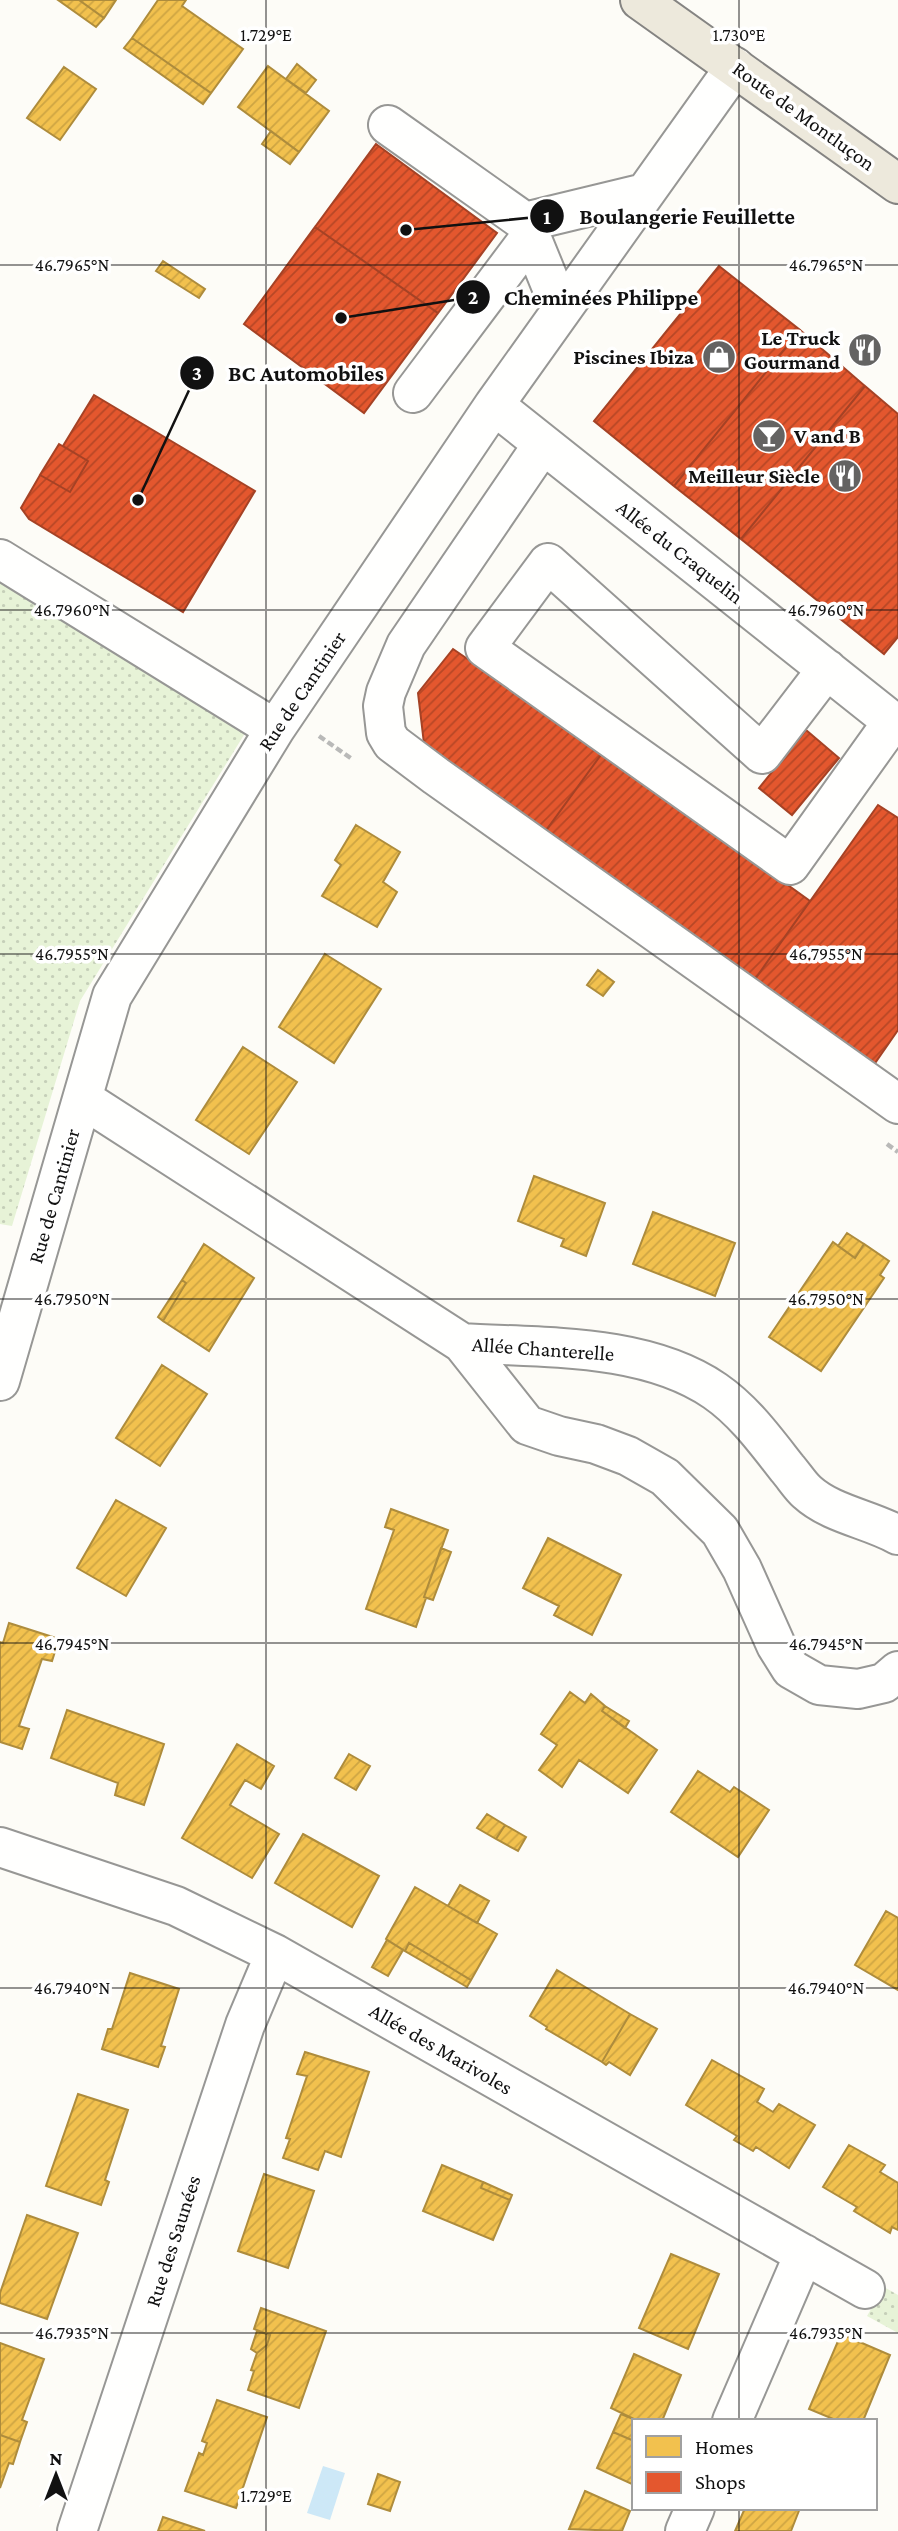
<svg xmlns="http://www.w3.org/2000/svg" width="898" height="2531" viewBox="0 0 898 2531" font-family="'Crimson Pro',serif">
<defs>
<pattern id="grass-dots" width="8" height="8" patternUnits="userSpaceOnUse" patternTransform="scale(1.75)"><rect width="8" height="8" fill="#e7f3d7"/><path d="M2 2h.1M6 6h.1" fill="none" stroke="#c5cfb8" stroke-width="1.8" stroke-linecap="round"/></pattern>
<pattern id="homes-hatch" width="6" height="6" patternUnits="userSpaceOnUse" patternTransform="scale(1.75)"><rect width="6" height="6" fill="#f2c14e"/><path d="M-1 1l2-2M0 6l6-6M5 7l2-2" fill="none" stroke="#cea543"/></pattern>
<pattern id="shops-hatch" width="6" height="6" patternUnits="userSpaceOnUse" patternTransform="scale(1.75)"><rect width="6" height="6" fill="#e4572e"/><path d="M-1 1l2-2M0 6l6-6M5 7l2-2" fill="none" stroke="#b74726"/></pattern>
</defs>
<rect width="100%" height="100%" fill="#fdfcf7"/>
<path fill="url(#grass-dots)" d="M 0,579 L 247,730 L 80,1001 L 12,1226 L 0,1224 Z
M 884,2287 L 898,2295 L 898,2333 L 867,2316 Z"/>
<path fill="#cde8f7" d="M 323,2466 L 345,2473 L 330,2520 L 307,2513 Z"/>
<path fill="url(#homes-hatch)" stroke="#ae8c3c" stroke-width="2" d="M 58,0 L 79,0 L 104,18 L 96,27 Z
M 79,0 L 116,0 L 104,18 Z
M 158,0 L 186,0 L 182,6 L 243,49 L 211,93 L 132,38 Z
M 132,38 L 211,93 L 203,104 L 124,48 Z
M 297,64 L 316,80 L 306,93 L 286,79 Z
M 268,66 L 329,111 L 299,152 L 238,107 Z
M 64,67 L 96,89 L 60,140 L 27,118 Z
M 271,131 L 299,152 L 290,164 L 262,144 Z
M 163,261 L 205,289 L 199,298 L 156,271 Z
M 356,825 L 400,852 L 383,882 L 397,892 L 377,927 L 322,896 L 341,865 L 335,860 Z
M 325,954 L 381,989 L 334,1063 L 279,1027 Z
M 598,970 L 614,982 L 603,996 L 587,985 Z
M 243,1047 L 297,1082 L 249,1154 L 196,1120 Z
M 534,1176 L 605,1203 L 586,1256 L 561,1246 L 564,1239 L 518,1221 Z
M 653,1212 L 735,1243 L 715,1296 L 633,1264 Z
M 847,1233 L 864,1244 L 855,1258 L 838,1246 Z
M 833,1242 L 855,1258 L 864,1244 L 889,1261 L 880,1275 L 884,1278 L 821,1371 L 769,1337 Z
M 204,1244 L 254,1278 L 209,1351 L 163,1321 L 186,1283 L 182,1280 Z
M 182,1280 L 186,1283 L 163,1321 L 158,1317 Z
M 162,1365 L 207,1394 L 160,1466 L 116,1438 Z
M 116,1500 L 166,1528 L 126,1596 L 77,1568 Z
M 391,1509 L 448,1530 L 424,1597 L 426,1598 L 416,1627 L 366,1609 L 394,1530 L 385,1527 Z
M 548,1538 L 621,1575 L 592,1635 L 554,1615 L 559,1606 L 523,1588 Z
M 441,1548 L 451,1552 L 433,1600 L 424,1597 Z
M 9,1623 L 59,1639 L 52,1661 L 42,1659 L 19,1726 L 29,1729 L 22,1749 L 0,1742 L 0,1642 L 3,1643 Z
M 570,1692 L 585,1703 L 591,1694 L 605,1706 L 602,1711 L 657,1750 L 628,1793 L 579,1760 L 562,1787 L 539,1770 L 557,1745 L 541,1734 Z
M 605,1706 L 629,1721 L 625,1728 L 602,1711 Z
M 67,1710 L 164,1744 L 144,1805 L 115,1795 L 118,1783 L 51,1758 Z
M 237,1744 L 274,1766 L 261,1789 L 245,1780 L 230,1805 L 279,1834 L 252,1878 L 182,1838 Z
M 349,1754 L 370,1766 L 356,1790 L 335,1778 Z
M 698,1771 L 730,1792 L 734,1787 L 769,1810 L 738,1857 L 671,1812 Z
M 487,1814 L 505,1825 L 496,1839 L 477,1828 Z
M 505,1825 L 526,1837 L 518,1851 L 496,1839 Z
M 303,1834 L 379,1876 L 352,1927 L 275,1883 Z
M 460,1885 L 489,1901 L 477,1923 L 448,1906 Z
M 415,1887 L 497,1934 L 471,1980 L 409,1943 L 405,1951 L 386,1939 Z
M 886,1911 L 898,1918 L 898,1990 L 855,1965 Z
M 387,1940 L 403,1950 L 388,1976 L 372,1967 Z
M 409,1943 L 471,1980 L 467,1987 L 405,1951 Z
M 557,1970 L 630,2014 L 602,2062 L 546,2029 L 547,2027 L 530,2016 Z
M 130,1973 L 179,1989 L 161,2046 L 165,2047 L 158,2067 L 102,2049 L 108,2029 L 112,2029 Z
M 630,2014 L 657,2029 L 630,2075 L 609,2062 L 606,2065 L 602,2062 Z
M 305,2052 L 369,2072 L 341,2157 L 325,2151 L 318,2170 L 283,2158 L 290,2139 L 286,2138 L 307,2076 L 297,2074 Z
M 712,2060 L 764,2089 L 757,2102 L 773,2112 L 779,2104 L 815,2125 L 789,2168 L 756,2147 L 753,2151 L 734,2140 L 737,2136 L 686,2105 Z
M 78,2094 L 128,2110 L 105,2180 L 109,2182 L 101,2205 L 46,2186 Z
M 849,2145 L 885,2165 L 880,2172 L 898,2183 L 898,2230 L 892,2227 L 890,2233 L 854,2211 L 857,2207 L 823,2187 Z
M 442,2165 L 483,2182 L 481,2188 L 510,2200 L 493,2240 L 423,2211 Z
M 264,2174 L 314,2191 L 288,2268 L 238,2251 Z
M 483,2182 L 512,2195 L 510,2200 L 481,2188 Z
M 27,2215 L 78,2233 L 47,2319 L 0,2303 L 0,2293 Z
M 671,2254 L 719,2274 L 688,2349 L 639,2328 Z
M 261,2308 L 326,2331 L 299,2408 L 248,2390 L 254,2371 L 251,2370 L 257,2353 L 267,2345 L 270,2335 L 254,2329 Z
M 257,2331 L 270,2335 L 267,2345 L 257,2353 L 251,2349 Z
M 841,2334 L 890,2355 L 863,2421 L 838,2421 L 809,2409 Z
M 0,2343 L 44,2359 L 22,2420 L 27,2422 L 20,2442 L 0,2435 Z
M 634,2354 L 681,2375 L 662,2421 L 638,2421 L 611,2408 Z
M 217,2400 L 267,2417 L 236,2508 L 185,2491 L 199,2453 L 203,2455 L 207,2443 L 202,2441 Z
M 621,2414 L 638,2421 L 634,2421 L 634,2441 L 613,2432 Z
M 613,2432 L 634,2441 L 634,2485 L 597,2468 Z
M 0,2435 L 20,2442 L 13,2464 L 9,2463 L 0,2488 Z
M 378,2474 L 400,2482 L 390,2511 L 368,2504 Z
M 585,2491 L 630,2511 L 622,2531 L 569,2529 Z
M 745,2508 L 800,2508 L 791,2531 L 735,2531 Z
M 163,2517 L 205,2531 L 158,2531 Z"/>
<path fill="url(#shops-hatch)" stroke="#a54225" stroke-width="2" d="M 376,144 L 497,233 L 438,313 L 315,227 Z
M 315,227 L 438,313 L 364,413 L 244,324 Z
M 719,266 L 800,330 L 674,486 L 594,421 Z
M 800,330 L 865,386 L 741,539 L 674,486 Z
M 865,386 L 898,414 L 898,637 L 884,654 L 741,539 Z
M 94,395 L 255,491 L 183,612 L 29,519 L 21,508 L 40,475 L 70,492 L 88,461 L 63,446 Z
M 59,444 L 88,461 L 70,492 L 40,475 Z
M 453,649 L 603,752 L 542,836 L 425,752 L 418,693 Z
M 806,730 L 839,758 L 792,815 L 759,788 Z
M 603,752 L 810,901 L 753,982 L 542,836 Z
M 878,805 L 898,818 L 898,1030 L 873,1066 L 753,982 Z"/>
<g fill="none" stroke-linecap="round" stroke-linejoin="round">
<g stroke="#979795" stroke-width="42">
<path id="minor" d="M 388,125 L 525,222 L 645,193
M 525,222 L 561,310
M 413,393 L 531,236
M 494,405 L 898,726
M 543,444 L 406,645 L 386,692 L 383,706 L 386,733 L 392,743 L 436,776 L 898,1104
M 0,559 L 275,729
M 827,669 L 762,754 L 548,563 L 485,648 L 790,865 L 893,721
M 83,1099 L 462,1343 L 527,1425 L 559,1436 L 596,1444 L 628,1456 L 665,1477 L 720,1531 L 742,1569 L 776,1645 L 791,1669 L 819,1685 L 858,1689 L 884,1683 L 898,1671
M 462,1343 C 543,1348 645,1343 715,1391 C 744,1411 765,1440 787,1468 C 794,1476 800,1486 807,1492 C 831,1514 869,1519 898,1535
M 0,1381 L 112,996 L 275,729 L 494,405 L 735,67
M 0,1847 L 176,1906 L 275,1954 L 865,2289
M 732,2421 L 804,2254
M 77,2531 L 245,2025 L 275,1954
M 685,2531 L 695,2508"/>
</g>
<g stroke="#858482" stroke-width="42">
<path id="major" d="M 640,0 L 898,184"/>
</g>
<path stroke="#b9b9b8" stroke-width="4.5" stroke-dasharray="7 3.5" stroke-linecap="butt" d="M 319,736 L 352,759
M 887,1144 L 898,1152"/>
<use href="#minor" stroke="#fffffe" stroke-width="38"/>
<use href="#major" stroke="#ede9dc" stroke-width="38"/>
</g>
<path fill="none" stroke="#111" stroke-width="2" stroke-opacity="0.45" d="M 266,0 L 266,2531M 739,0 L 739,2421M 0,265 L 898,265M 0,610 L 898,610M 0,954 L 898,954M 0,1299 L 898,1299M 0,1643 L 898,1643M 0,1988 L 898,1988M 0,2333 L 898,2333M 739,2508 L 739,2531"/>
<defs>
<g id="restaurant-disc" transform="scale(1.75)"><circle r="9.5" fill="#646362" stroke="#fff"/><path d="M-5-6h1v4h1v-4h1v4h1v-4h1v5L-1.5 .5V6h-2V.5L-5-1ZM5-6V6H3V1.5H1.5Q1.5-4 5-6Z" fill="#fff"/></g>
<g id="shop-disc" transform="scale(1.75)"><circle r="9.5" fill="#646362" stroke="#fff"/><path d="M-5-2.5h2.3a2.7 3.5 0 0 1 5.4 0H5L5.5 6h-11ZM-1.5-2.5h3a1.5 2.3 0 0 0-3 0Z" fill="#fff"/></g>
<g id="bar-disc" transform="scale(1.75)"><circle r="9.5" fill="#646362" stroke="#fff"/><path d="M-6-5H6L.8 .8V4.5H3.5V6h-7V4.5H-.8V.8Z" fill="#fff"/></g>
</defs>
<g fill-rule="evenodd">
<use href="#restaurant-disc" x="865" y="350"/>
<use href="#shop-disc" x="719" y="357"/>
<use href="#bar-disc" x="769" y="436"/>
<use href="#restaurant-disc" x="845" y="476"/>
</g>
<g text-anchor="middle" stroke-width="7" stroke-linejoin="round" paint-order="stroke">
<g font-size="21" fill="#111" stroke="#fff">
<text transform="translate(804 116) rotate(36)" y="7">Route de Montluçon</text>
<text transform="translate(680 552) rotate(38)" y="7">Allée du Craquelin</text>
<text transform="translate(302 691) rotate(-56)" y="7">Rue de Cantinier</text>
<text transform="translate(54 1196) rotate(-74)" y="7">Rue de Cantinier</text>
<text transform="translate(543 1349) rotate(4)" y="7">Allée Chanterelle</text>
<text transform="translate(441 2049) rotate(30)" y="7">Allée des Marivoles</text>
<text transform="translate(173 2241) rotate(-72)" y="7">Rue des Saunées</text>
</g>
<g font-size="21" font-weight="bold" fill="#111" stroke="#fff" text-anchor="end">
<text x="840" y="345">Le Truck<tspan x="840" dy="24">Gourmand</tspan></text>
<text x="694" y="364">Piscines Ibiza</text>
<text x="794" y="443" text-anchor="start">V and B</text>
<text x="820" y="483">Meilleur Siècle</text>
</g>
</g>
<g font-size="18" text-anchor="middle" fill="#111" stroke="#fff" stroke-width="7" stroke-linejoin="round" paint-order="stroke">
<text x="266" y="41">1.729°E</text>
<text x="739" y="41">1.730°E</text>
<text x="72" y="271">46.7965°N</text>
<text x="826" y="271">46.7965°N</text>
<text x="72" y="616">46.7960°N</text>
<text x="826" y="616">46.7960°N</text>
<text x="72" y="960">46.7955°N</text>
<text x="826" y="960">46.7955°N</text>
<text x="72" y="1305">46.7950°N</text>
<text x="826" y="1305">46.7950°N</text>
<text x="72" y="1650">46.7945°N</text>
<text x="826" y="1650">46.7945°N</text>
<text x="72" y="1994">46.7940°N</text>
<text x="826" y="1994">46.7940°N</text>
<text x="72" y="2339">46.7935°N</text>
<text x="826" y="2339">46.7935°N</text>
<text x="266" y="2502">1.729°E</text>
</g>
<path fill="none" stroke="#111" stroke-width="2.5" d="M406 230L547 216M341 318L473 297M138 500L197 373"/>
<g fill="#111" stroke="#fff" stroke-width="2.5">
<circle cx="406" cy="230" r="7"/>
<circle cx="341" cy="318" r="7"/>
<circle cx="138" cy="500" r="7"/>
<circle cx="547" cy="216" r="18"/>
<circle cx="473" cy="297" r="18"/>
<circle cx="197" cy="373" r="18"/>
</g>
<g font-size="21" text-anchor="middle" font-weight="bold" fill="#fff">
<text x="547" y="224">1</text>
<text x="473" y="304">2</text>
<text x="197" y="380">3</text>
</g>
<g font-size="23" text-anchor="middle" font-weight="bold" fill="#111" stroke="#fff" stroke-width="7" stroke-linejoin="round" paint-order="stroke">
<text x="687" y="224">Boulangerie Feuillette</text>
<text x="601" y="305">Cheminées Philippe</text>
<text x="306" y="381">BC Automobiles</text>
</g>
<rect x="632" y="2419" width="245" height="91" fill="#ffffff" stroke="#a0a0a0" stroke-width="2"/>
<rect x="646" y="2436" width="35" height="21" fill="#f2c14e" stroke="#a0a0a0" stroke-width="2"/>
<text x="695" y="2454" font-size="21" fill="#111111">Homes</text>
<rect x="646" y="2472" width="35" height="21" fill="#e4572e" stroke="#a0a0a0" stroke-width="2"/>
<text x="695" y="2489" font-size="21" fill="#111111">Shops</text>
<g transform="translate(56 2475)" stroke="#ffffff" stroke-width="5" paint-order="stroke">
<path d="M0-5L12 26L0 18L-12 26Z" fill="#111111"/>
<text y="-10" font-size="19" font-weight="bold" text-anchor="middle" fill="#111111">N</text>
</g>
</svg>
